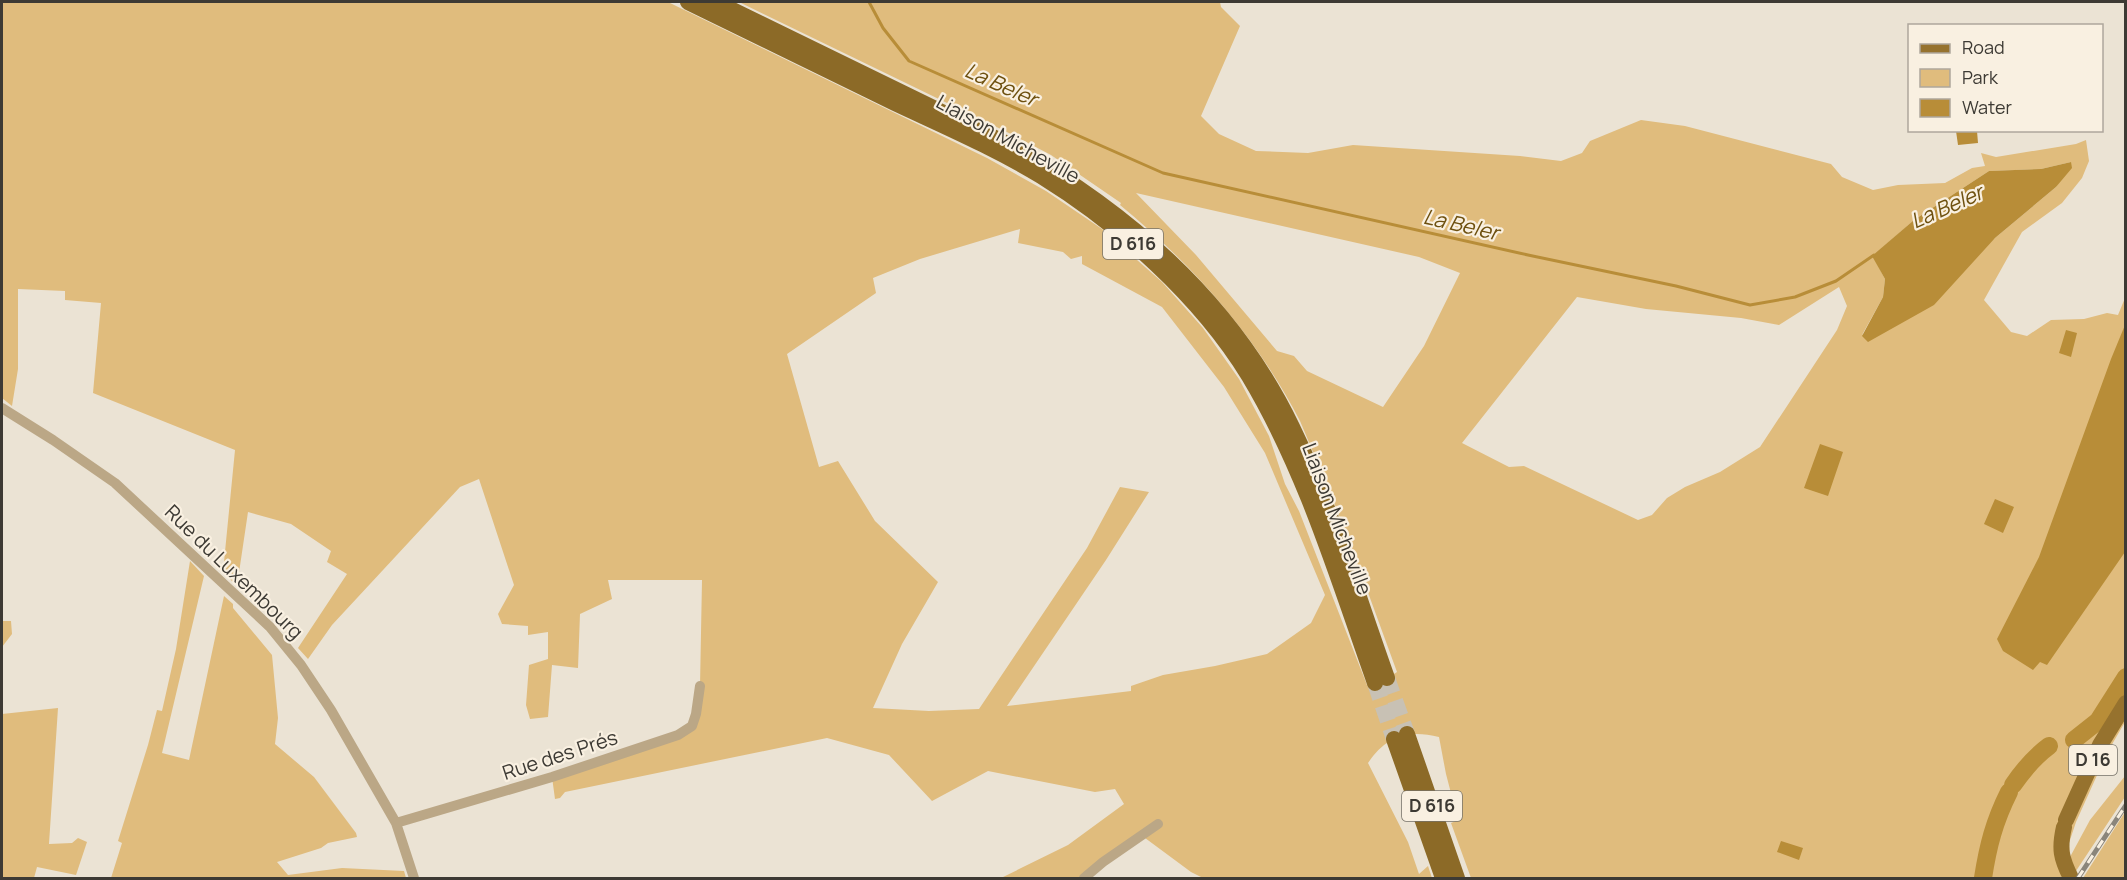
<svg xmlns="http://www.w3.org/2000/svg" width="2127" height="880" viewBox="0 0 2127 880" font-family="Manrope,sans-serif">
<rect width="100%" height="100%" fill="#ebe3d4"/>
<path fill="#e0bc7d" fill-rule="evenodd" d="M 2,2 L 668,2 L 987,158 L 1046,191 L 1102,229 L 1162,282 L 1203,328 L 1239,379 L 1269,436 L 1285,484 L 1299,511 L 1367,685 L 1381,682 L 1397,672 C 1373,607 1350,540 1323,476 C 1315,458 1308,439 1300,421 C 1256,336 1193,265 1120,205 L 1121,203 L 1051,155 L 1011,134 L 739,2 L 1220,2 L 1221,7 L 1240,26 L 1201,116 L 1219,134 L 1256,151 L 1308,153 L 1353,145 L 1520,156 L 1561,161 L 1582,153 L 1590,141 L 1641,120 L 1685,126 L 1831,164 L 1842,177 L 1873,190 L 1898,185 L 1945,183 L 1972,168 L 1985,166 L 1981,153 L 1996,157 L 2076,144 L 2086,140 L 2089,161 L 2082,178 L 2062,203 L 2022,232 L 1984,300 L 2011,332 L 2027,336 L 2051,320 L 2084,319 L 2107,313 L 2118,315 L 2125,298 L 2125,722 L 2107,753 L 2076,822 L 2069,843 L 2070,857 L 2090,820 L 2125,776 L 2125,797 L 2076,871 L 2070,859 L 2061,878 L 1471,878 L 1451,823 L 1458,820 L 1446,774 L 1439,737 C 1408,729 1386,736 1368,763 L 1408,842 L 1419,874 L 1428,866 L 1432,878 L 1203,878 L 1191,872 L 1141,835 L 1084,878 L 1001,878 L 1068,845 L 1124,804 L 1115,789 L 1095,792 L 988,771 L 932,801 L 889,755 L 827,738 L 565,792 L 560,798 L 555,799 L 552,777 L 692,726 L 700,686 L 702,580 L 608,580 L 612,599 L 580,614 L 578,668 L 552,665 L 548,717 L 530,719 L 526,705 L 529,665 L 548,659 L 548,632 L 528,635 L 528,626 L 502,624 L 498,614 L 514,585 L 479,479 L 460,487 L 332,625 L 308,659 L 298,648 L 347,574 L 327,562 L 331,551 L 291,524 L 248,512 L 237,586 L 223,572 L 235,450 L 93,393 L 101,303 L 65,300 L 65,291 L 18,289 L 18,369 L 12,406 L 2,398 ZM 2071,162 L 2056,187 L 1995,238 L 1862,335 L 1883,297 L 1885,279 L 1873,256 L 1914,220 L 1989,171 L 2041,169 ZM 1136,193 L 1419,257 L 1460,273 L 1424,346 L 1383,407 L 1307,371 L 1294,356 L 1277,351 L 1196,255 ZM 1020,229 L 1018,243 L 1063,252 L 1071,259 L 1082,256 L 1082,264 L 1162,307 L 1224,387 L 1265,453 L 1325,595 L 1311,623 L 1267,654 L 1215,666 L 1163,675 L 1131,686 L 1131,691 L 1007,706 L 1106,560 L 1149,492 L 1120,487 L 1087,548 L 979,709 L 929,711 L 873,708 L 902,644 L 938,582 L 875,521 L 838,461 L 819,467 L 787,354 L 876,293 L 873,278 L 920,259 ZM 1839,287 L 1847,306 L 1837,330 L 1760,447 L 1720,472 L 1685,487 L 1667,498 L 1652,515 L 1638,520 L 1524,466 L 1509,467 L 1462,443 L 1577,297 L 1646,309 L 1741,318 L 1779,325 Z
M 190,561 L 204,576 L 162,753 L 189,760 L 224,596 L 233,604 L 233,608 L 272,655 L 278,718 L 275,744 L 314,777 L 356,833 L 357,837 L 328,843 L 321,848 L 277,862 L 288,875 L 342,868 L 404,871 L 406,878 L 111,878 L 122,843 L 118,841 L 148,745 L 157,710 L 162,711 L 176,649 Z
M 2,621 L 11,621 L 12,634 L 2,647 Z
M 58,708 L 49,844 L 72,843 L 78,838 L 87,842 L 76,875 L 37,867 L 34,878 L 2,878 L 2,714 Z
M 2125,812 L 2125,878 L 2083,878 Z"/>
<path fill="#b88d38" d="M 1956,131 L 1977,131 L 1978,143 L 1958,145 Z
M 2071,162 L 2072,168 L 2056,187 L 1995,238 L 1934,305 L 1868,342 L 1862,336 L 1883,297 L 1885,279 L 1872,256 L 1914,220 L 1989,171 L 2041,169 Z
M 2125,325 L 2125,552 L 2047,665 L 2040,662 L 2033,670 L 2003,651 L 1997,639 L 2039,557 L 2111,359 Z
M 2066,330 L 2077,333 L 2071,357 L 2059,353 Z
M 1820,444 L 1843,452 L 1828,496 L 1804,488 Z
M 1995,499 L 2014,507 L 2003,533 L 1984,524 Z
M 1781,841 L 1803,848 L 1799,860 L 1777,852 Z"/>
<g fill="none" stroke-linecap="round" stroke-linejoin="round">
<path stroke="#b88d38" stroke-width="3" d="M 869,2 L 883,28 L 909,61 L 1163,173 L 1528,255 L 1676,286 L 1750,305 L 1795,297 L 1836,281 L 1874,255"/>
<path stroke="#b88d38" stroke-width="18" d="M 2074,740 L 2098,721 L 2126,677
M 2013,785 C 2024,769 2034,757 2049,746
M 1983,878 C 1988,846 1994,822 2009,792"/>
<path stroke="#c8c1b4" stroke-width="16" stroke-dasharray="16 8" stroke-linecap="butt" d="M 1387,678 L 1407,734
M 1375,683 L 1394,739"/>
<path stroke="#bba786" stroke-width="10" d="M 2,408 L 53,440 L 115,483 L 270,627 L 301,665 L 331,710 L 396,823 L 414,878
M 396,823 L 552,777 L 678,735 L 692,726 L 696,714 L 700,686
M 1084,878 L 1103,862 L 1158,824"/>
<path stroke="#96722e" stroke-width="16" d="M 2066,820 L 2100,745 L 2126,703
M 2064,827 C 2059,849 2061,858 2071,878"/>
<path stroke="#8c6a27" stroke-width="16" d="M 688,2 C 757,35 826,69 895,103 C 944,126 995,148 1041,176 C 1120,225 1200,296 1249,376 C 1306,471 1338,579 1375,683
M 716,2 L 1005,143 C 1126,210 1231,300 1292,427 C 1331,507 1357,594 1387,678
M 1407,734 L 1457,878
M 1394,739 L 1443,878"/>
<g stroke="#8a857b" stroke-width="5">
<path id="rail" d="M 2078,878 L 2126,805"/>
</g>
<use href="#rail" stroke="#f9f0e1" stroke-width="3" stroke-dasharray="9" stroke-linecap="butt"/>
</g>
<g text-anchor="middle" stroke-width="4.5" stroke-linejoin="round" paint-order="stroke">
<g fill="#f9f0e1" stroke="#757168" stroke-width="1.5">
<rect x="1103" y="229" width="60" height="30" rx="4.5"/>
<rect x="2069" y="745" width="48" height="30" rx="4.5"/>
<rect x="1402" y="791" width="60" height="30" rx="4.5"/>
</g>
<g font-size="18" font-weight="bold" fill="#3d3a34">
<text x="1133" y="250">D 616</text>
<text x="2093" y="766">D 16</text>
<text x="1432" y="812">D 616</text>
</g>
<g font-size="20" fill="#3d3a34" stroke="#f9f0e1">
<text transform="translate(1008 139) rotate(29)" y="7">Liaison Micheville</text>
<text transform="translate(1337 519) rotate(69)" y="7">Liaison Micheville</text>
<text transform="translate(234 572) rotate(44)" y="7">Rue du Luxembourg</text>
<text transform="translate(560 755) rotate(-18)" y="7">Rue des Prés</text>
</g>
<g font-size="21" font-style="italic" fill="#6e500f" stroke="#f9f0e1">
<text transform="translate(1001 85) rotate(24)" y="7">La Beler</text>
<text transform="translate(1947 207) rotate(-24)" y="7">La Beler</text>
<text transform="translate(1461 225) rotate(13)" y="7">La Beler</text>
</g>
</g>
<rect width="2127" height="880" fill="none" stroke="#3d3a34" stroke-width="6"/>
<rect x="1908" y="24" width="195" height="108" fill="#f9f0e1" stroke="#aea79c" stroke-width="1.5"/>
<rect x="1920" y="44" width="30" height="9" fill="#96722e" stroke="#aea79c" stroke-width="1.5"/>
<text x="1962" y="54" font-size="18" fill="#3d3a34">Road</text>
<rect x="1920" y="69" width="30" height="18" fill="#e0bc7d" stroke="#aea79c" stroke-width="1.5"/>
<text x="1962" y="84" font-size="18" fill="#3d3a34">Park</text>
<rect x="1920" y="99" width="30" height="18" fill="#b88d38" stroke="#aea79c" stroke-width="1.5"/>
<text x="1962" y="114" font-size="18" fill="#3d3a34">Water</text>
</svg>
